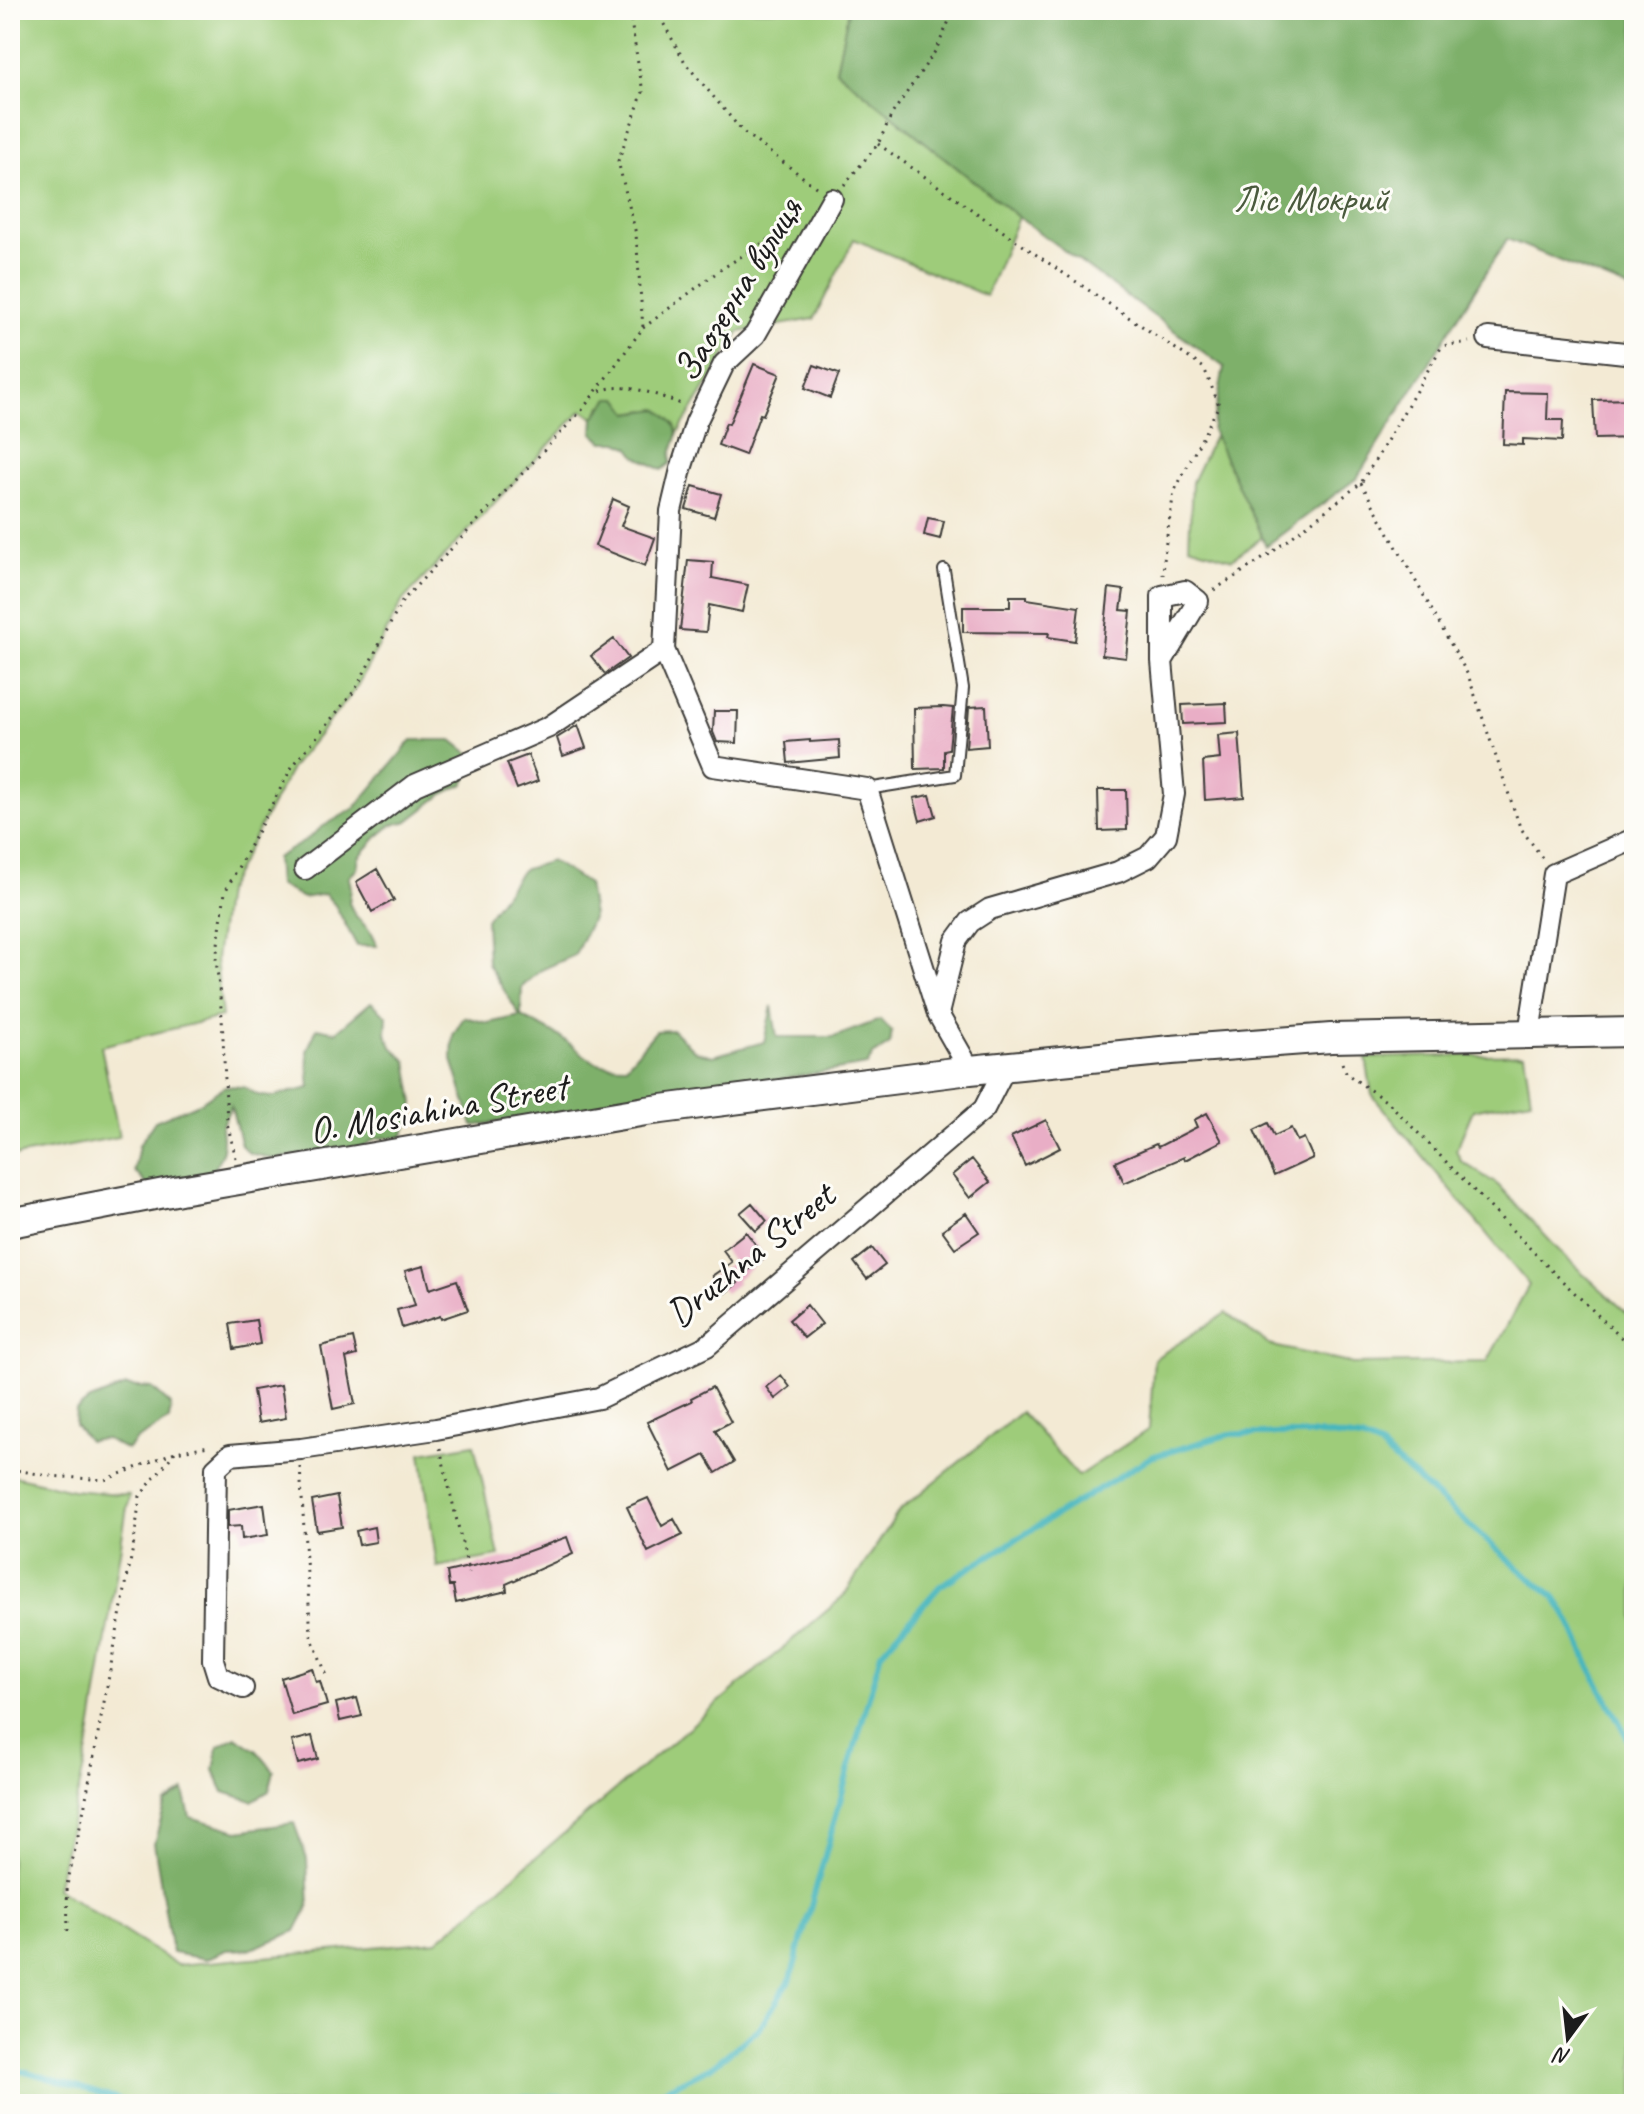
<svg xmlns="http://www.w3.org/2000/svg" width="1644" height="2114" viewBox="0 0 1644 2114" font-family="Caveat,sans-serif">
<rect width="100%" height="100%" fill="#fdfcf7"/>
<filter id="ink" filterUnits="userSpaceOnUse"><feTurbulence type="fractalNoise" baseFrequency=".0125" numOctaves="2"/><feDisplacementMap in="SourceGraphic" scale="16" xChannelSelector="R" yChannelSelector="G"/><feConvolveMatrix kernelMatrix="1 2 1 2 8 2 1 2 1" color-interpolation-filters="sRGB"/></filter>
<filter id="wash" filterUnits="userSpaceOnUse"><feTurbulence type="fractalNoise" baseFrequency=".006" numOctaves="4" result="noise"/><feDisplacementMap in="SourceGraphic" scale="32" xChannelSelector="R" yChannelSelector="G"/><feGaussianBlur stdDeviation="1.8" result="paint"/><feColorMatrix in="noise" values="0 0 0 0 0 0 0 0 0 0 0 0 0 0 0 0 0 1.4 0 .05"/><feComposite in="paint" operator="in"/></filter>
<g filter="url(#wash)">
<rect width="100%" height="100%" fill="#f3ead4"/>
<path fill="#9ecc7a" stroke="#5d744b" stroke-width="2" d="M 10,10 L 844,10 L 848,13 L 836,70 L 1018,217 L 986,296 L 854,239 L 814,319 L 739,332 L 678,433 L 674,423 L 646,410 L 629,413 L 618,398 L 602,406 L 594,418 L 582,410 L 403,600 L 355,690 L 292,767 L 225,892 L 216,959 L 222,1017 L 101,1046 L 119,1137 L 10,1157 Z
M 1248,366 L 1330,489 L 1232,559 L 1189,546 L 1192,482 Z
M 1524,1054 L 1531,1099 L 1473,1110 L 1456,1150 L 1461,1161 L 1498,1185 L 1566,1258 L 1634,1319 L 1634,2104 L 10,2104 L 10,1475 L 72,1490 L 129,1495 L 88,1750 L 56,1888 L 177,1965 L 437,1941 L 843,1597 L 899,1511 L 1021,1412 L 1078,1476 L 1149,1429 L 1154,1359 L 1226,1313 L 1269,1345 L 1353,1364 L 1487,1362 L 1529,1285 L 1372,1095 L 1366,1058 Z
M 474,1444 L 499,1556 L 437,1567 L 421,1453 Z"/>
<path fill="#7eb06a" stroke="#4d6643" stroke-width="2" d="M 844,10 L 1634,10 L 1634,291 L 1507,239 L 1357,478 L 1266,546 L 1212,430 L 1224,367 L 1018,217 L 836,70 L 848,13 Z
M 610,398 L 618,398 L 629,413 L 658,409 C 670,417 682,428 675,443 C 672,452 670,454 671,463 L 662,470 L 636,456 L 629,447 L 618,442 L 603,442 L 593,433 L 594,418 Z
M 412,740 L 452,740 L 476,759 L 464,784 L 443,794 L 408,821 L 392,825 L 377,837 L 359,857 L 357,869 L 349,877 L 351,888 L 349,903 L 355,915 L 369,930 L 377,946 L 357,946 L 335,905 L 325,894 L 303,898 L 278,885 L 276,858 L 305,841 L 322,827 L 355,808 Z
M 551,861 L 588,884 L 593,916 L 575,955 L 541,970 L 522,987 L 521,1016 C 534,1023 549,1030 562,1038 C 591,1058 587,1066 626,1066 L 656,1031 L 673,1030 L 695,1051 L 713,1056 L 764,1042 L 772,1006 L 777,1037 L 834,1037 L 880,1020 L 892,1031 L 890,1044 L 873,1055 L 867,1065 L 644,1101 L 473,1126 L 452,1060 L 453,1035 L 464,1017 L 488,1023 L 520,1016 L 488,964 L 486,919 L 522,870 Z
M 371,1002 L 387,1016 L 386,1034 L 392,1047 L 407,1061 L 414,1103 L 411,1118 L 402,1137 L 377,1138 L 356,1150 L 317,1152 L 274,1159 L 249,1153 L 241,1145 L 231,1106 L 221,1127 L 223,1150 L 215,1168 L 200,1178 L 149,1187 L 134,1171 L 139,1145 L 155,1121 L 201,1102 L 225,1086 L 244,1087 L 258,1095 L 270,1097 L 310,1088 L 307,1051 L 317,1028 L 336,1032 Z
M 126,1386 L 152,1388 L 171,1405 L 169,1420 L 136,1440 L 127,1450 L 106,1439 L 88,1441 L 75,1425 L 76,1410 L 88,1401 Z
M 236,1737 L 257,1751 L 274,1771 L 269,1791 L 252,1801 L 224,1792 L 214,1770 L 218,1747 Z
M 184,1791 L 190,1817 L 238,1831 L 294,1823 L 307,1859 L 309,1906 L 296,1931 L 251,1949 L 226,1950 L 206,1959 L 172,1953 L 154,1843 L 166,1803 Z"/>
<g fill="none" stroke-linecap="round" stroke-linejoin="round">
<path stroke="#46b6bd" stroke-width="6" d="M 10,2071 L 28,2072 L 133,2104
M 439,2104 L 469,2098 L 650,2097 L 711,2067 L 760,2028 L 791,1978 L 881,1653 L 940,1586 L 1151,1457 L 1230,1434 L 1321,1434 L 1361,1439 L 1380,1447 L 1525,1574 L 1554,1596 L 1569,1620 L 1590,1667 L 1634,1750"/>
</g>
<g id="blocks">
<path fill="#e9aec6" d="M 754,364 L 780,374 L 763,415 L 760,414 L 745,455 L 718,445 L 726,423 L 729,424 Z
M 814,365 L 839,374 L 830,398 L 805,388 Z
M 1505,392 L 1548,393 L 1547,420 L 1563,420 L 1562,441 L 1523,439 L 1523,445 L 1503,444 Z
M 1634,399 L 1634,438 L 1595,439 L 1593,400 Z
M 693,486 L 721,494 L 714,517 L 686,509 Z
M 613,499 L 629,506 L 621,526 L 655,538 L 645,566 L 595,546 Z
M 928,518 L 944,521 L 940,539 L 924,535 Z
M 688,560 L 713,562 L 712,578 L 748,585 L 742,612 L 709,605 L 706,632 L 680,630 Z
M 1109,588 L 1124,590 L 1121,610 L 1131,611 L 1126,658 L 1102,655 Z
M 1010,596 L 1027,596 L 1027,599 L 1079,607 L 1075,641 L 1048,637 L 1049,633 L 963,632 L 963,607 L 1010,607 Z
M 614,639 L 628,658 L 605,674 L 591,656 Z
M 1226,703 L 1227,722 L 1183,724 L 1182,705 Z
M 986,706 L 988,746 L 966,748 L 969,707 Z
M 943,707 L 953,708 L 949,749 L 944,750 L 944,768 L 915,769 L 914,708 Z
M 714,711 L 738,711 L 737,743 L 717,742 L 713,732 Z
M 578,725 L 586,748 L 563,756 L 557,738 Z
M 1239,733 L 1244,797 L 1205,800 L 1203,761 L 1220,759 L 1218,735 Z
M 810,740 L 810,742 L 839,740 L 840,758 L 788,763 L 786,742 Z
M 528,755 L 538,781 L 517,789 L 507,763 Z
M 1098,790 L 1126,790 L 1127,830 L 1099,831 Z
M 930,795 L 936,816 L 920,821 L 914,798 Z
M 377,869 L 394,900 L 372,912 L 356,882 Z
M 1207,1113 L 1222,1141 L 1185,1160 L 1184,1157 L 1124,1183 L 1115,1162 L 1156,1144 L 1158,1147 L 1197,1127 L 1194,1120 Z
M 1046,1120 L 1060,1148 L 1025,1166 L 1011,1137 Z
M 1268,1123 L 1274,1136 L 1291,1128 L 1297,1141 L 1304,1138 L 1313,1158 L 1274,1176 L 1254,1130 Z
M 972,1159 L 990,1182 L 970,1198 L 952,1175 Z
M 752,1203 L 767,1221 L 756,1231 L 740,1213 Z
M 966,1213 L 979,1232 L 955,1248 L 942,1230 Z
M 746,1232 L 765,1257 L 736,1280 L 738,1283 L 725,1293 L 712,1276 L 732,1262 L 723,1250 Z
M 872,1248 L 885,1265 L 867,1279 L 854,1262 Z
M 424,1266 L 430,1289 L 457,1280 L 468,1310 L 441,1319 L 440,1316 L 402,1328 L 397,1310 L 415,1305 L 405,1271 Z
M 807,1305 L 822,1324 L 804,1338 L 789,1320 Z
M 256,1320 L 260,1344 L 234,1349 L 230,1324 Z
M 353,1338 L 357,1355 L 346,1358 L 355,1404 L 333,1409 L 321,1346 Z
M 781,1375 L 790,1387 L 775,1399 L 766,1387 Z
M 281,1385 L 286,1418 L 258,1423 L 253,1390 Z
M 712,1387 L 731,1422 L 715,1430 L 734,1462 L 716,1473 L 705,1455 L 672,1472 L 647,1422 L 692,1401 L 691,1398 Z
M 337,1496 L 342,1527 L 317,1531 L 312,1501 Z
M 648,1498 L 662,1526 L 674,1519 L 683,1535 L 648,1552 L 627,1507 Z
M 264,1504 L 268,1535 L 242,1539 L 241,1526 L 228,1527 L 228,1510 Z
M 374,1527 L 376,1542 L 359,1545 L 356,1531 Z
M 567,1537 L 573,1554 L 506,1584 L 507,1591 L 456,1603 L 453,1586 L 449,1586 L 447,1572 L 515,1556 Z
M 312,1668 L 316,1682 L 320,1681 L 327,1705 L 292,1715 L 281,1678 Z
M 357,1698 L 362,1716 L 340,1721 L 336,1703 Z
M 312,1736 L 318,1759 L 298,1764 L 292,1741 Z"/>
</g>
</g>
<g filter="url(#ink)">
<use href="#blocks" fill-opacity="0" stroke="#3c3b38" stroke-width="2"/>
<g fill="none" stroke-linecap="round" stroke-linejoin="round">
<g stroke="#3c3b38" stroke-width="14">
<path id="service" d="M 867,789 L 955,775 L 963,688 L 944,570"/>
</g>
<g stroke="#3c3b38" stroke-width="24">
<path id="minor" d="M 832,199 L 755,335 L 724,364 L 696,422 L 681,469 L 671,511 L 664,650 L 713,766 L 867,789 L 938,1014
M 1488,338 L 1634,354
M 305,869 L 415,785 L 549,727 L 664,650
M 1529,1033 L 1554,874 L 1634,839
M 970,1070 L 938,1014 L 956,941 L 970,922 L 990,909 L 1118,872 L 1148,857 L 1166,836 L 1174,794 L 1162,661 L 1162,596 L 1185,591 L 1198,601 L 1162,661
M 243,1688 L 218,1676 L 213,1660 L 216,1468 L 230,1455 L 301,1449 L 436,1429 L 599,1398 L 707,1346 L 984,1109 L 1006,1066"/>
</g>
<g stroke="#3c3b38" stroke-width="32">
<path id="secondary" d="M 10,1223 L 180,1190 L 646,1111 L 970,1070 L 1171,1050 L 1331,1038 L 1634,1032"/>
</g>
<path stroke="#3c3b38" stroke-width="3" stroke-dasharray="2 6" stroke-linecap="butt" d="M 656,10 L 686,64 L 743,132 L 816,187
M 878,144 L 1041,258 L 1204,368 L 1219,405 L 1174,492 L 1165,548 L 1163,575
M 844,185 L 878,144 L 892,114 L 936,50 L 954,10
M 643,328 L 720,270 L 794,223
M 600,391 C 625,381 657,395 681,404
M 1361,483 L 1468,675 L 1520,827 L 1543,859
M 1214,590 L 1270,554 L 1361,483 L 1381,451 L 1442,346 L 1469,342
M 1342,1063 L 1347,1074 L 1390,1104 L 1552,1271 L 1634,1350
M 236,1158 L 227,1123 L 222,1017 L 216,959 L 225,892 L 292,767 L 355,690 L 403,600 L 582,410 L 643,328 L 636,234 L 618,161 L 643,92 L 629,10
M 440,1448 L 469,1573
M 300,1467 L 311,1636 L 327,1676
M 10,1469 L 50,1476 L 105,1480 L 175,1452 L 209,1446
M 68,1931 L 67,1885 L 84,1809 L 134,1542 L 140,1496 L 175,1452"/>
<use href="#service" stroke="#fff" stroke-width="10"/>
<use href="#minor" stroke="#fff" stroke-width="20"/>
<use href="#secondary" stroke="#fff" stroke-width="28"/>
</g>
</g>
<g text-anchor="middle" stroke-width="6" stroke-linejoin="round" paint-order="stroke">
<g font-size="38" fill="#4a5a3d" stroke="#fdfcf7">
<text x="1311" y="211">Ліс Мокрий</text>
</g>
<g font-size="38" fill="#1c1c1c" stroke="#fdfcf7">
<text transform="translate(737 289) rotate(-58)" y="13">Заозерна вулиця</text>
<text transform="translate(438 1108) rotate(-10)" y="13">O. Mosiahina Street</text>
<text transform="translate(750 1254) rotate(-39)" y="13">Druzhna Street</text>
</g>
</g>
<rect width="1644" height="2114" fill="none" stroke="#fdfcf7" stroke-width="40"/>
<g transform="translate(1568 2038) rotate(195)" stroke="#fdfcf7" stroke-width="6" paint-order="stroke">
<path d="M0-6L14 30L0 20L-14 30Z" fill="#1c1c1c"/>
<text y="-12" font-size="22" font-weight="bold" text-anchor="middle" fill="#1c1c1c">N</text>
</g>
</svg>
